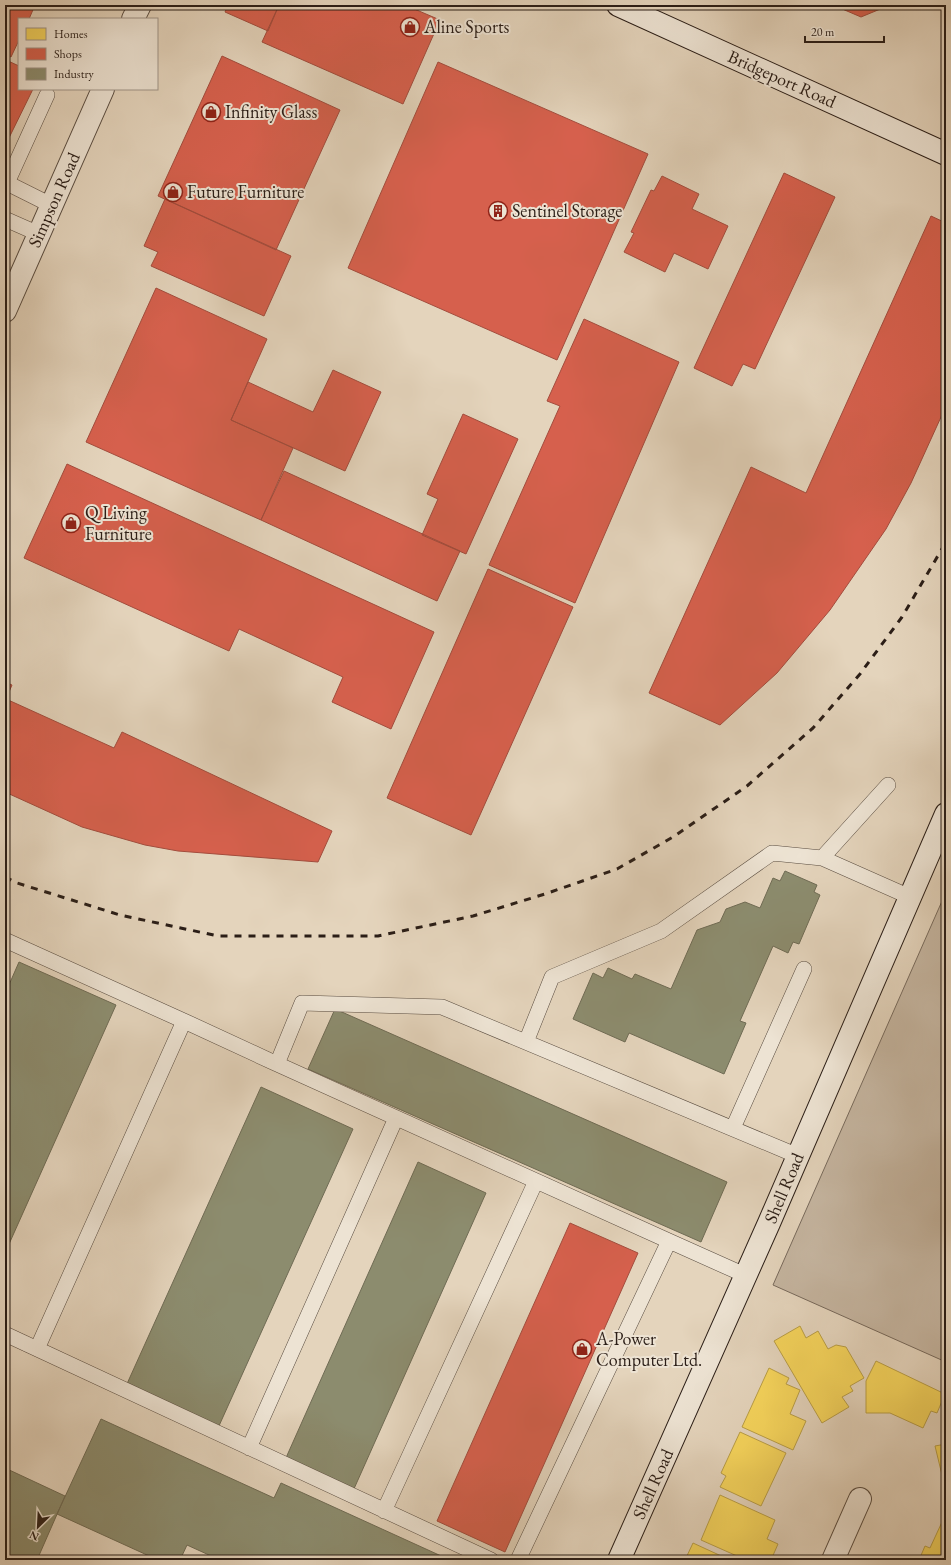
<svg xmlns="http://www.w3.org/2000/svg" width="951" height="1565" viewBox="0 0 951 1565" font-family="'EB Garamond',serif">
<rect width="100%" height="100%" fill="#e4d4bc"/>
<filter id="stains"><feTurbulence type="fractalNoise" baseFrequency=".005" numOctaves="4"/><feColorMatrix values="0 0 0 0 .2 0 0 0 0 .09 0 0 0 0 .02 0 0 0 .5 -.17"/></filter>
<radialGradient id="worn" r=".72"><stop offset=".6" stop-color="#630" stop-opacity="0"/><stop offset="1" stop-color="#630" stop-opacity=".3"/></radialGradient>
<path fill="#c5b5a0" stroke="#786a5c" d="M 946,892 L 946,1362 L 773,1285 Z"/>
<path fill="#f6d55c" stroke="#b99e47" d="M 800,1326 L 806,1338 L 818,1331 L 828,1349 L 836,1345 L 846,1347 L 864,1378 L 850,1386 L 853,1391 L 842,1397 L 849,1407 L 822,1423 L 774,1341 Z
M 876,1361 L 945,1394 L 937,1413 L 931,1411 L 923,1428 L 890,1413 L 866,1413 L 866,1381 Z
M 769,1368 L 789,1378 L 786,1384 L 800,1390 L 790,1414 L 806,1421 L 793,1450 L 742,1427 Z
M 740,1432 L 786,1453 L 761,1506 L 720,1487 L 726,1476 L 721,1473 Z
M 946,1444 L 946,1474 L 942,1475 L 935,1446 Z
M 720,1495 L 775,1520 L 767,1539 L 778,1544 L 771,1560 L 746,1560 L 701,1540 Z
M 942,1522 L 946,1523 L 946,1560 L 919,1560 L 925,1546 L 930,1548 Z
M 693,1543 L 730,1560 L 685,1560 Z"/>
<path fill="#d6604d" stroke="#a34c3d" d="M 5,5 L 35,5 L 29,19 L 19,19 L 19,40 L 11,57 L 5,54 Z
M 228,5 L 279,5 L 268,31 L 225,12 Z
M 279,5 L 405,5 L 440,20 L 403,104 L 262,42 Z
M 833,5 L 890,5 L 861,17 Z
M 222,56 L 340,110 L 276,250 L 158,196 Z
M 6,60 L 19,66 L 19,89 L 33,89 L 5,146 L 5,62 Z
M 438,62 L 648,154 L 557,360 L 348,268 Z
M 784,173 L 835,197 L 755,369 L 743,364 L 732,386 L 694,368 Z
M 662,176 L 699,194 L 692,209 L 728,226 L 708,269 L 674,253 L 665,272 L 624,252 L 634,233 L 631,232 L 651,190 L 654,191 Z
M 165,199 L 291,256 L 264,316 L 151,266 L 158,252 L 144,246 Z
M 931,216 L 946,223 L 946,406 L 911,483 L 886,529 L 830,610 L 777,673 L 720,725 L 649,693 L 751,467 L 806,493 Z
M 156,288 L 267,339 L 231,420 L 293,448 L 261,520 L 86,442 Z
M 584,319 L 679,362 L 575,603 L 489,565 L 560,406 L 547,401 Z
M 333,370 L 381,392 L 345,471 L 231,420 L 248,382 L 313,412 Z
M 463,414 L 518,439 L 466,554 L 422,535 L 438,499 L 427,494 Z
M 67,464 L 434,632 L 391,729 L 332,702 L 343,677 L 239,629 L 229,651 L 24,558 Z
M 284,471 L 460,551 L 437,601 L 261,520 Z
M 488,569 L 573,607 L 471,835 L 387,798 Z
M 5,682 L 12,685 L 6,699 L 114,748 L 122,732 L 332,831 L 318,862 L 178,851 L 145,845 L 82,827 L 5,792 Z
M 570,1223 L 638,1253 L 505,1552 L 437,1521 Z"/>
<path fill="#8c8c6e" stroke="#6f6b54" d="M 785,871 L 817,885 L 814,892 L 820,895 L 799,944 L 793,942 L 788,953 L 773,946 L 740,1021 L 746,1023 L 724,1074 L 629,1033 L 625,1042 L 573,1019 L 593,973 L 603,978 L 608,968 L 632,979 L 635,974 L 671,989 L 697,930 L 720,922 L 726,909 L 745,902 L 760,908 L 773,878 L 780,881 Z
M 19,962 L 116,1005 L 5,1253 L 5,994 Z
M 335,1009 L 727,1182 L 701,1242 L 308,1069 Z
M 261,1087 L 353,1129 L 218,1428 L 126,1386 Z
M 418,1162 L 486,1193 L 353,1491 L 285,1460 Z
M 101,1419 L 274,1498 L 281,1483 L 450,1560 L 220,1560 L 187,1545 L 180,1560 L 158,1560 L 57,1514 Z
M 5,1468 L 65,1496 L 37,1560 L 5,1560 Z"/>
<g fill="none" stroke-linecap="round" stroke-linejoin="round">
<g stroke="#594c40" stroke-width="16">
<path id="lane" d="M 5,182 L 51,205
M 7,183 L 47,95
M 5,219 L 39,234
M 888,785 L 822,858 L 910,897
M 5,940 L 184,1021 L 37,1349
M 184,1021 L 277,1064
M 526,1042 L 552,977 L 661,931 L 772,853 L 822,858
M 733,1128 L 804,969
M 669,1241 L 745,1275
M 5,1334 L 491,1560
M 249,1448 L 396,1118
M 384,1511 L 536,1181
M 518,1560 L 669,1241 L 277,1064 L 302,1003 L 442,1007 L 798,1156"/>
</g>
<g stroke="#594c40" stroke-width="24">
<path id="street" d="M 133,19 L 140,5
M 5,311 L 103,89
M 833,1560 L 860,1499"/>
</g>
<g stroke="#2b1e17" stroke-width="24">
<path id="secondary" d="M 618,5 L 946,154
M 619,1560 L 769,1223 L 946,814"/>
</g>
<use href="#lane" stroke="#ede3d3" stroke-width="15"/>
<use href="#street" stroke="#ede3d3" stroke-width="22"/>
<use href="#secondary" stroke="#ede3d3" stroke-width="22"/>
<path stroke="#2b1e17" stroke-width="3" stroke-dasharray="7 7" stroke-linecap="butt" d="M 5,877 L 17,883 L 120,915 L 218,936 L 378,936 L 473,916 L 545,894 L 617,869 L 673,837 L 747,786 L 813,728 L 860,674 L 902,617 L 946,542"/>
</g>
<defs>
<g id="shop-ring" transform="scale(1)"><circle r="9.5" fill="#ede3d3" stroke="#8f2418" stroke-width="1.5"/><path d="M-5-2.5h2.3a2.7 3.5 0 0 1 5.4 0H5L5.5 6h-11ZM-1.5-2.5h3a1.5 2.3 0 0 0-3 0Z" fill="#8f2418"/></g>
<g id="building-ring" transform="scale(1)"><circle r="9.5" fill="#ede3d3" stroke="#8f2418" stroke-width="1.5"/><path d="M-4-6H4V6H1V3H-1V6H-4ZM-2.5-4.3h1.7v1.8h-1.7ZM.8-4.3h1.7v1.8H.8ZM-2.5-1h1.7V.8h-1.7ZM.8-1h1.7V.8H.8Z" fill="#8f2418"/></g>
</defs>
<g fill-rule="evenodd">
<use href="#shop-ring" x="410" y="27"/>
<use href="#shop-ring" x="211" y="112"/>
<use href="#shop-ring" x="173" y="192"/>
<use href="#building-ring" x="498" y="211"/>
<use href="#shop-ring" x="71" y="523"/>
<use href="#shop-ring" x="582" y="1349"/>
</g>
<g text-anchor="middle" stroke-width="4" stroke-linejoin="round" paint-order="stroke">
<g font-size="18" fill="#2b1e17" stroke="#ede3d3" text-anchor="start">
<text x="424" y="33">Aline Sports</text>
<text x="225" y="118">Infinity Glass</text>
<text x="187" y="198">Future Furniture</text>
<text x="512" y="217">Sentinel Storage</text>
<text x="85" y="519">Q Living<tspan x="85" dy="21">Furniture</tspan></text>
<text x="596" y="1345">A-Power<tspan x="596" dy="21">Computer Ltd.</tspan></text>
</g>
<g font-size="18" fill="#2b1e17" stroke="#ede3d3">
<text transform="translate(782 79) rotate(24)" y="6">Bridgeport Road</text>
<text transform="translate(54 200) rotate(-66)" y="6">Simpson Road</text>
<text transform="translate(784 1188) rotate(-67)" y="6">Shell Road</text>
<text transform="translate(653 1484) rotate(-66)" y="6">Shell Road</text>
</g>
</g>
<rect width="951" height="1565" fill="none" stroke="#e4d4bc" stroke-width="20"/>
<rect x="6" y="6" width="939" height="1553" fill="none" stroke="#2b1e17" stroke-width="2"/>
<rect x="10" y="10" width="931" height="1545" fill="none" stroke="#2b1e17"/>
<rect x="18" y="18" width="140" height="72" fill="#ede3d3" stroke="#9f9488"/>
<rect x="26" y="28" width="20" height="12" fill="#f6d55c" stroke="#9f9488"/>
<text x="54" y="38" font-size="12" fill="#2b1e17">Homes</text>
<rect x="26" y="48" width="20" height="12" fill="#d6604d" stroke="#9f9488"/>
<text x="54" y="58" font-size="12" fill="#2b1e17">Shops</text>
<rect x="26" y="68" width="20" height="12" fill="#8c8c6e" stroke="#9f9488"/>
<text x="54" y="78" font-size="12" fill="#2b1e17">Industry</text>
<g transform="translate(38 1527) rotate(204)" stroke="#ede3d3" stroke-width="3" paint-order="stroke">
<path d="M0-3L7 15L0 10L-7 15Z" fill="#2b1e17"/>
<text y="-6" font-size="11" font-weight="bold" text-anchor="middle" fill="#2b1e17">N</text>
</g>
<path d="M805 36v6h79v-6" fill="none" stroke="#2b1e17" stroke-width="2"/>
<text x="811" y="36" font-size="12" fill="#2b1e17" stroke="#ede3d3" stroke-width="3" paint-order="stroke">20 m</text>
<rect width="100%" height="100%" filter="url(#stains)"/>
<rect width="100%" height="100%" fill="url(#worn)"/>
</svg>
